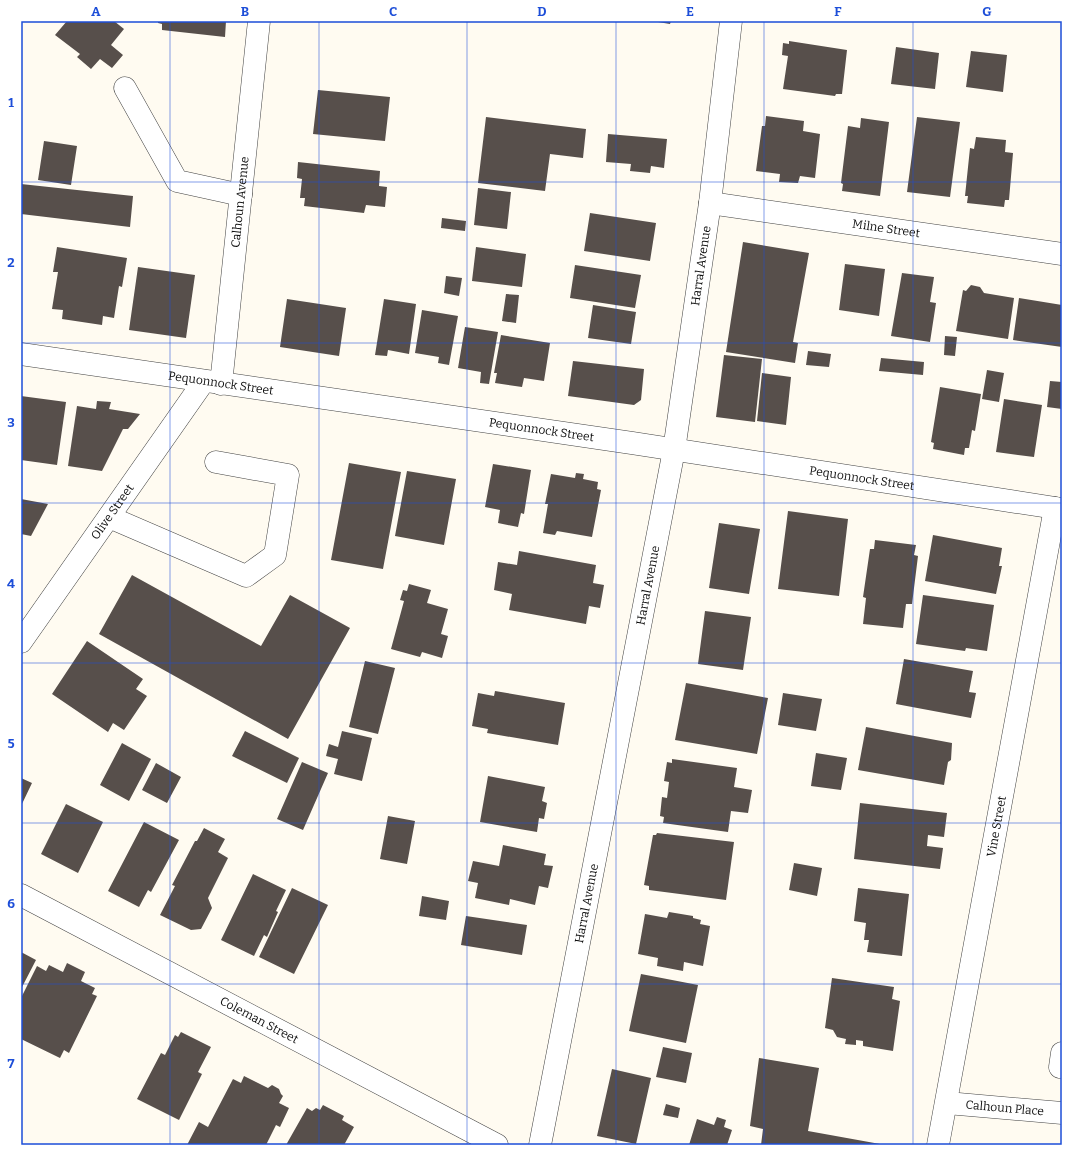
<svg xmlns="http://www.w3.org/2000/svg" width="1083" height="1166" viewBox="0 0 1083 1166" font-family="Bitter,serif">
<rect width="100%" height="100%" fill="#fffbf1"/>
<path fill="#574f4b" d="M 67,21 L 114,21 L 124,29 L 111,45 L 123,55 L 112,68 L 100,59 L 91,69 L 77,57 L 80,54 L 55,35 Z
M 158,21 L 226,21 L 225,37 L 162,30 L 162,24 L 158,23 Z
M 652,21 L 671,21 L 670,24 Z
M 789,41 L 847,50 L 842,94 L 836,94 L 835,96 L 783,89 L 788,56 L 782,55 L 783,43 L 789,44 Z
M 896,47 L 939,53 L 935,89 L 891,84 Z
M 971,51 L 1007,55 L 1003,92 L 966,87 Z
M 318,90 L 390,97 L 385,141 L 313,134 Z
M 766,116 L 804,121 L 803,131 L 820,134 L 815,178 L 800,176 L 798,183 L 779,182 L 780,174 L 756,171 L 762,126 L 765,126 Z
M 486,117 L 586,129 L 583,158 L 550,154 L 545,191 L 478,183 Z
M 917,117 L 960,122 L 950,197 L 907,192 Z
M 861,118 L 889,122 L 880,196 L 842,191 L 843,184 L 841,183 L 848,126 L 860,128 Z
M 608,134 L 667,139 L 664,168 L 651,166 L 650,173 L 630,171 L 631,164 L 606,162 Z
M 976,137 L 1006,140 L 1005,152 L 1013,153 L 1009,200 L 1005,200 L 1004,207 L 967,203 L 968,196 L 965,196 L 970,148 L 974,149 Z
M 44,141 L 77,146 L 71,185 L 38,180 Z
M 298,162 L 380,171 L 379,186 L 387,187 L 385,207 L 366,205 L 364,213 L 304,206 L 305,198 L 300,198 L 302,179 L 297,178 Z
M 21,184 L 133,196 L 130,227 L 21,214 Z
M 478,188 L 511,192 L 507,229 L 474,225 Z
M 590,213 L 656,223 L 650,261 L 584,251 Z
M 442,218 L 466,221 L 465,231 L 441,228 Z
M 743,242 L 809,253 L 793,342 L 798,343 L 795,363 L 726,352 Z
M 57,247 L 127,258 L 122,287 L 119,286 L 114,318 L 103,316 L 102,325 L 62,319 L 63,310 L 52,309 L 58,272 L 53,272 Z
M 476,247 L 526,254 L 522,287 L 472,281 Z
M 845,264 L 885,269 L 879,316 L 839,310 Z
M 575,265 L 641,275 L 635,308 L 570,298 Z
M 138,267 L 195,275 L 186,338 L 129,330 Z
M 902,273 L 934,277 L 930,302 L 936,303 L 930,342 L 891,336 Z
M 446,276 L 462,278 L 459,296 L 444,293 Z
M 971,285 L 980,287 L 984,293 L 1014,298 L 1008,339 L 956,331 L 963,290 L 966,291 Z
M 506,294 L 519,295 L 516,323 L 502,321 Z
M 1019,298 L 1062,305 L 1062,347 L 1013,340 Z
M 287,299 L 346,308 L 339,356 L 280,347 Z
M 384,299 L 416,304 L 409,354 L 388,350 L 387,356 L 375,355 Z
M 593,305 L 636,312 L 631,344 L 588,338 Z
M 422,310 L 458,316 L 449,365 L 438,363 L 439,357 L 415,353 Z
M 465,327 L 498,332 L 489,384 L 480,383 L 481,372 L 458,368 Z
M 501,335 L 550,343 L 544,381 L 524,378 L 522,387 L 495,383 L 497,373 L 494,373 Z
M 945,336 L 957,337 L 955,356 L 944,355 Z
M 808,351 L 831,354 L 829,367 L 806,365 Z
M 724,355 L 762,359 L 755,422 L 716,417 Z
M 881,358 L 924,362 L 923,375 L 879,371 Z
M 573,361 L 644,369 L 641,400 L 634,405 L 568,396 Z
M 987,370 L 1004,373 L 999,402 L 982,399 Z
M 762,373 L 791,377 L 786,425 L 757,421 Z
M 1050,381 L 1062,382 L 1062,409 L 1047,407 Z
M 940,387 L 981,394 L 975,431 L 972,430 L 969,448 L 965,448 L 964,455 L 933,449 L 934,443 L 931,442 Z
M 21,396 L 66,402 L 57,465 L 21,460 Z
M 1004,399 L 1042,405 L 1034,457 L 996,452 Z
M 97,401 L 111,402 L 109,409 L 140,414 L 128,429 L 123,429 L 102,471 L 68,466 L 77,406 L 96,409 Z
M 349,463 L 401,472 L 383,569 L 331,560 Z
M 493,464 L 531,470 L 524,514 L 521,513 L 518,527 L 498,523 L 500,510 L 485,507 Z
M 407,471 L 456,479 L 444,545 L 395,536 Z
M 576,473 L 584,474 L 583,479 L 598,482 L 597,489 L 601,490 L 592,537 L 557,531 L 555,535 L 543,533 L 548,504 L 545,504 L 551,474 L 575,478 Z
M 21,499 L 48,504 L 31,536 L 21,534 Z
M 788,511 L 848,519 L 839,596 L 778,589 Z
M 719,523 L 760,529 L 749,594 L 709,588 Z
M 933,535 L 1002,548 L 999,566 L 1002,566 L 996,594 L 925,581 Z
M 875,540 L 916,545 L 914,555 L 918,556 L 912,604 L 906,604 L 903,628 L 863,624 L 866,598 L 863,597 L 870,549 L 874,549 Z
M 519,551 L 596,565 L 593,583 L 604,585 L 600,608 L 589,606 L 586,624 L 509,610 L 512,594 L 494,590 L 498,562 L 517,565 Z
M 132,575 L 261,646 L 290,595 L 350,628 L 288,739 L 99,634 Z
M 409,584 L 431,590 L 427,603 L 448,609 L 441,634 L 448,636 L 442,658 L 422,652 L 420,657 L 391,649 L 404,601 L 400,600 L 403,590 L 407,591 Z
M 923,595 L 994,605 L 987,651 L 966,648 L 965,651 L 916,644 Z
M 705,611 L 751,617 L 743,670 L 698,664 Z
M 87,641 L 143,679 L 136,689 L 147,696 L 124,730 L 113,723 L 108,732 L 52,694 Z
M 904,659 L 973,671 L 969,692 L 976,693 L 971,718 L 896,704 Z
M 365,661 L 395,668 L 378,734 L 349,727 Z
M 686,683 L 768,698 L 757,754 L 675,740 Z
M 495,691 L 565,703 L 558,745 L 487,733 L 488,729 L 472,726 L 478,693 L 494,696 Z
M 783,693 L 822,699 L 816,731 L 778,725 Z
M 866,727 L 952,743 L 951,760 L 948,762 L 944,785 L 858,770 Z
M 245,731 L 299,758 L 287,783 L 232,756 Z
M 342,731 L 372,738 L 362,781 L 334,774 L 338,759 L 326,756 L 329,744 L 338,747 Z
M 122,743 L 151,759 L 129,801 L 100,785 Z
M 816,753 L 847,758 L 841,790 L 811,786 Z
M 672,759 L 737,768 L 734,787 L 752,790 L 748,813 L 731,811 L 728,832 L 663,823 L 664,817 L 660,816 L 662,797 L 667,798 L 669,782 L 664,781 L 667,762 L 672,763 Z
M 302,762 L 328,773 L 303,830 L 277,819 Z
M 156,763 L 181,777 L 167,803 L 142,790 Z
M 488,776 L 545,787 L 542,801 L 547,803 L 544,819 L 539,818 L 537,832 L 480,822 Z
M 21,778 L 32,783 L 21,806 Z
M 860,803 L 947,813 L 944,837 L 928,835 L 927,846 L 943,848 L 940,869 L 854,859 Z
M 66,804 L 103,822 L 78,873 L 41,854 Z
M 388,816 L 415,821 L 407,864 L 380,859 Z
M 144,822 L 179,840 L 151,892 L 148,890 L 139,907 L 108,891 Z
M 204,828 L 225,839 L 218,852 L 228,858 L 208,898 L 212,908 L 201,929 L 191,930 L 160,915 L 175,886 L 172,885 L 195,841 L 197,841 Z
M 657,833 L 734,842 L 726,900 L 649,890 L 649,886 L 644,885 L 653,835 L 656,835 Z
M 503,845 L 546,854 L 544,865 L 553,866 L 548,888 L 539,886 L 535,905 L 510,899 L 509,905 L 475,898 L 478,883 L 468,881 L 473,861 L 499,866 Z
M 794,863 L 822,868 L 817,896 L 789,890 Z
M 253,874 L 286,890 L 276,911 L 278,912 L 267,937 L 264,935 L 254,956 L 221,940 Z
M 292,888 L 328,905 L 294,974 L 259,957 Z
M 858,888 L 909,894 L 902,956 L 867,952 L 869,940 L 864,940 L 866,923 L 854,921 Z
M 422,896 L 449,901 L 446,920 L 419,916 Z
M 669,912 L 693,916 L 693,918 L 701,920 L 700,924 L 710,926 L 703,966 L 684,962 L 683,971 L 657,966 L 658,958 L 638,954 L 645,914 L 667,918 Z
M 466,916 L 527,925 L 522,955 L 461,945 Z
M 21,952 L 36,960 L 21,989 Z
M 67,963 L 85,972 L 81,981 L 95,988 L 92,994 L 97,996 L 69,1053 L 64,1050 L 60,1058 L 21,1039 L 21,998 L 37,966 L 46,971 L 49,965 L 63,972 Z
M 641,974 L 698,985 L 686,1043 L 629,1031 Z
M 832,978 L 894,987 L 892,999 L 900,1001 L 893,1051 L 863,1046 L 863,1041 L 856,1040 L 856,1045 L 845,1044 L 846,1039 L 837,1037 L 833,1030 L 825,1028 Z
M 181,1032 L 211,1047 L 198,1072 L 202,1074 L 179,1120 L 137,1099 L 161,1053 L 165,1055 L 175,1035 L 178,1037 Z
M 663,1047 L 692,1053 L 686,1083 L 656,1077 Z
M 759,1058 L 819,1068 L 808,1131 L 880,1144 L 880,1145 L 761,1145 L 763,1129 L 750,1126 Z
M 612,1069 L 651,1078 L 636,1144 L 597,1136 Z
M 244,1076 L 268,1088 L 272,1085 L 279,1089 L 281,1094 L 283,1096 L 279,1103 L 289,1108 L 280,1127 L 276,1125 L 266,1145 L 187,1145 L 199,1122 L 208,1127 L 233,1079 L 241,1083 Z
M 666,1104 L 680,1108 L 678,1118 L 663,1115 Z
M 323,1105 L 344,1116 L 342,1120 L 354,1127 L 344,1145 L 286,1145 L 307,1108 L 312,1111 L 316,1108 L 320,1110 Z
M 717,1117 L 726,1120 L 724,1127 L 732,1130 L 727,1145 L 689,1145 L 697,1119 L 714,1125 Z"/>
<g fill="none" stroke-linecap="round" stroke-linejoin="round">
<g stroke="#424242" stroke-width="23">
<g id="minor">
<path d="M 125,88 L 177,181 L 241,195"/>
<path id="s1" d="M 710,203 L 1062,254"/>
<path id="s2" d="M 21,354 L 632,443 L 1062,509"/>
<path id="s3" d="M 221,384 L 259,21"/>
<path d="M 109,517 L 246,576 L 275,555 L 288,475 L 216,462"/>
<path id="s4" d="M 21,642 L 204,381"/>
<path id="s5" d="M 21,895 L 497,1145"/>
<path d="M 1060,1067 L 1062,1053"/>
<path id="s6" d="M 947,1103 L 1062,1113"/>
<path id="s7" d="M 540,1145 L 674,450 L 710,203 L 731,21"/>
<path id="s8" d="M 938,1145 L 1055,508"/>
</g>
</g>
<use href="#minor" stroke="#fff" stroke-width="22"/>
</g>
<path fill="none" stroke="#1d4ed8" stroke-width="1" stroke-opacity="0.55" d="M 170,21 L 170,1145M 319,21 L 319,1145M 467,21 L 467,1145M 616,21 L 616,1145M 764,21 L 764,1145M 913,21 L 913,1145M 21,182 L 1062,182M 21,343 L 1062,343M 21,503 L 1062,503M 21,663 L 1062,663M 21,823 L 1062,823M 21,984 L 1062,984"/>
<g text-anchor="middle" stroke-width="4" stroke-linejoin="round" paint-order="stroke">
<g font-size="12" fill="#0f0f0f" stroke="#fff">
<text dy="4" stroke="none"><textPath href="#s3" startOffset="183">Calhoun Avenue</textPath></text>
<text dy="4" stroke="none"><textPath href="#s1" startOffset="178">Milne Street</textPath></text>
<text dy="4" stroke="none"><textPath href="#s7" startOffset="894">Harral Avenue</textPath></text>
<text dy="4" stroke="none"><textPath href="#s2" startOffset="202">Pequonnock Street</textPath></text>
<text dy="4" stroke="none"><textPath href="#s2" startOffset="526">Pequonnock Street</textPath></text>
<text dy="4" stroke="none"><textPath href="#s2" startOffset="850">Pequonnock Street</textPath></text>
<text dy="4" stroke="none"><textPath href="#s4" startOffset="159">Olive Street</textPath></text>
<text dy="4" stroke="none"><textPath href="#s7" startOffset="570">Harral Avenue</textPath></text>
<text dy="4" stroke="none"><textPath href="#s8" startOffset="324">Vine Street</textPath></text>
<text dy="4" stroke="none"><textPath href="#s7" startOffset="246">Harral Avenue</textPath></text>
<text dy="4" stroke="none"><textPath href="#s5" startOffset="269">Coleman Street</textPath></text>
<text dy="4" stroke="none"><textPath href="#s6" startOffset="58">Calhoun Place</textPath></text>
</g>
</g>
<rect width="1083" height="1166" fill="none" stroke="#ffffff" stroke-width="44"/>
<rect x="22" y="22" width="1039" height="1122" fill="none" stroke="#1d4ed8" stroke-width="1.5"/>
<g font-size="13" text-anchor="middle" font-weight="bold" fill="#1d4ed8">
<text x="96" y="16">A</text>
<text x="245" y="16">B</text>
<text x="393" y="16">C</text>
<text x="542" y="16">D</text>
<text x="690" y="16">E</text>
<text x="838" y="16">F</text>
<text x="987" y="16">G</text>
<text x="11" y="107">1</text>
<text x="11" y="267">2</text>
<text x="11" y="427">3</text>
<text x="11" y="588">4</text>
<text x="11" y="748">5</text>
<text x="11" y="908">6</text>
<text x="11" y="1068">7</text>
</g>
</svg>
